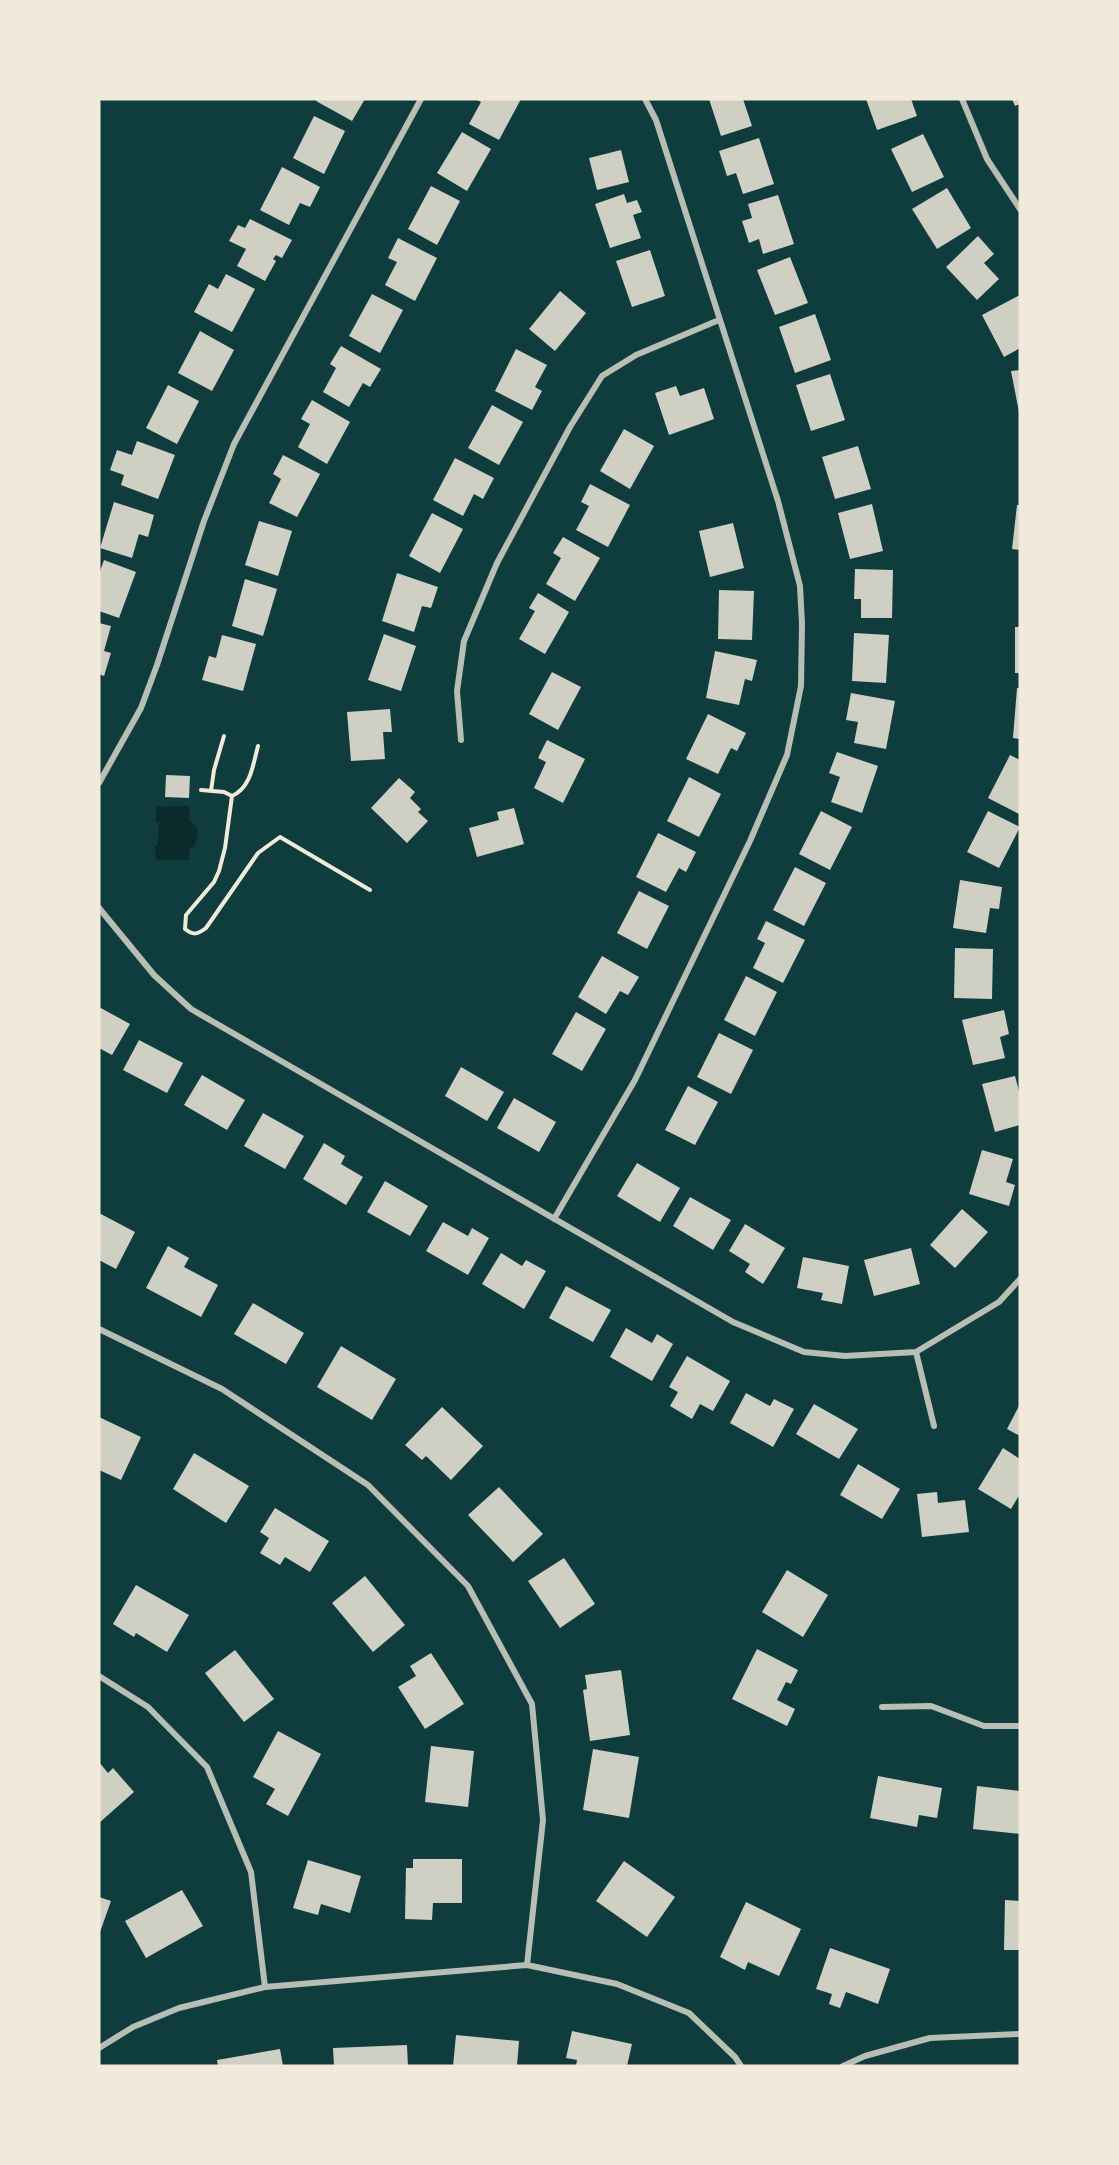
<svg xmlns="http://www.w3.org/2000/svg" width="1119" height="2165" viewBox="0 0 1119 2165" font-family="Commissioner,sans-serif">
<rect width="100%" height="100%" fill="#0f3d3e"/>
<path fill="#0a2a2b" d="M 189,806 L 189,820 L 198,829 C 198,836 197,846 189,850 L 189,860 L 156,860 L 155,846 L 158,845 L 159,822 L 156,822 L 156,807 Z"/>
<path fill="#cfcfc3" d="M 318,99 L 365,99 L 352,121 L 316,101 Z
M 476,99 L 521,99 L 499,140 L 469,124 L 481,102 Z
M 709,99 L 743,99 L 752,126 L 721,136 Z
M 866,99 L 911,99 L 917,116 L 877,130 Z
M 1012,99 L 1020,99 L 1020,104 L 1015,106 Z
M 314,116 L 345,131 L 324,174 L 293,158 Z
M 462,132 L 491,149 L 467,191 L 437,173 Z
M 923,134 L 944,177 L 912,192 L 891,149 Z
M 759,138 L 774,184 L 743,194 L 736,173 L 727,176 L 719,151 Z
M 621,150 L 629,182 L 597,190 L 589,158 Z
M 282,167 L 320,187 L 310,207 L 300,203 L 289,225 L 260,210 Z
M 431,186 L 460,201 L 437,245 L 408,229 Z
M 947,188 L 971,228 L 937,249 L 912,209 Z
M 624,194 L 627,203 L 637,200 L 642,212 L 633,215 L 641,238 L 610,248 L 595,204 Z
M 778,195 L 794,244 L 763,254 L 759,239 L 749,243 L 742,221 L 752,218 L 748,204 Z
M 250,219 L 292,240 L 282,258 L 276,255 L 273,259 L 276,261 L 265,281 L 237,266 L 246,249 L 229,241 L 238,225 L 245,228 Z
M 978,236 L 994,254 L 984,263 L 999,279 L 977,300 L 946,267 Z
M 398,238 L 437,258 L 415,301 L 385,285 L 397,262 L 388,258 Z
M 650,250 L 665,296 L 632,307 L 616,261 Z
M 790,257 L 808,303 L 775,315 L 757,270 Z
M 226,274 L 255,289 L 232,332 L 194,312 L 209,284 L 218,289 Z
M 560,291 L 586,313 L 555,351 L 529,329 Z
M 372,294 L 403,310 L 380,353 L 349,336 Z
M 1020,295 L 1020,348 L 1004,357 L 982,315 Z
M 815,314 L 831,360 L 795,373 L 779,327 Z
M 200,331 L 234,350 L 212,391 L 178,373 Z
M 341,346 L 381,369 L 370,387 L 363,383 L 349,407 L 323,392 L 336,368 L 330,364 Z
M 516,349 L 547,365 L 535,387 L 542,391 L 532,410 L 495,391 Z
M 1020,370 L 1020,412 L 1019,412 L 1011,371 Z
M 830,374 L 845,420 L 811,431 L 796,385 Z
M 168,385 L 199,401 L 177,444 L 146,428 Z
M 676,386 L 680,396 L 704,388 L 714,419 L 669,435 L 655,393 Z
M 312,400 L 350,422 L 327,464 L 298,447 L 310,424 L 301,419 Z
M 492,405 L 523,422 L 499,465 L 468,448 Z
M 624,429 L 654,446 L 630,489 L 600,471 Z
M 137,441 L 175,455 L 158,499 L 121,485 L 124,475 L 110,470 L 117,450 L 132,455 Z
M 858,446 L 871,489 L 835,499 L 822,457 Z
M 283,455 L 320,474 L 297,517 L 269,503 L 281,479 L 273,474 Z
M 455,458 L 494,478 L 483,499 L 474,494 L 463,516 L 433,500 Z
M 590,484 L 630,505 L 608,547 L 576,530 L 589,506 L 581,502 Z
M 114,502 L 154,515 L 148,537 L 139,534 L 132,558 L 100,548 Z
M 872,504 L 883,551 L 850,559 L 838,513 Z
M 1017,505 L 1020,505 L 1020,550 L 1012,549 Z
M 432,513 L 463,529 L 440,573 L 409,556 Z
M 259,521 L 292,531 L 278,576 L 245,565 Z
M 733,523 L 744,568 L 710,577 L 699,531 Z
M 563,537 L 600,558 L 575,601 L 546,584 L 561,558 L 553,553 Z
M 104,560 L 136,572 L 119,618 L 99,611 L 99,574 Z
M 855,569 L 893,570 L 892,618 L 861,618 L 861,599 L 854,599 Z
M 397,573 L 438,587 L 431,608 L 422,606 L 414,632 L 382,621 Z
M 245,579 L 277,589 L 263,636 L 232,626 Z
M 719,590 L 754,591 L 752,640 L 718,639 Z
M 538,593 L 569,612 L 545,654 L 519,639 L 535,611 L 529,608 Z
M 99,623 L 111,626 L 104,651 L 111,653 L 104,676 L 99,674 Z
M 1015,627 L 1020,627 L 1020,673 L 1015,673 Z
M 854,633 L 889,635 L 886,683 L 852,681 Z
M 384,634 L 416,646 L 401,691 L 368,680 Z
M 222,635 L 256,644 L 243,691 L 202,680 L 209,656 L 216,658 Z
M 715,651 L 757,660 L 752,681 L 745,679 L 739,705 L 706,698 Z
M 552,672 L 581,687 L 558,730 L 529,714 Z
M 1017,688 L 1020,688 L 1020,739 L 1013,738 Z
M 851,693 L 895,701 L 886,749 L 854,743 L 858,722 L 846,720 Z
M 390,709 L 392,732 L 383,732 L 385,759 L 351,761 L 347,712 Z
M 708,714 L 746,733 L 737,751 L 731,748 L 718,774 L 686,759 Z
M 547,740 L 585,759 L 563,803 L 534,788 L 546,762 L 538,758 Z
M 837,752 L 878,766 L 862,813 L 831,802 L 840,777 L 829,773 Z
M 1010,755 L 1020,760 L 1019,814 L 988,798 Z
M 166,775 L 190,776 L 189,798 L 165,797 Z
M 689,777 L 721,794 L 699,837 L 667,821 Z
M 399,778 L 415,792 L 410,798 L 421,809 L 418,812 L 428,821 L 407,843 L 371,808 Z
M 514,808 L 524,844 L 477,857 L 469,828 L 499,820 L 497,812 Z
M 821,811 L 852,827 L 830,870 L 799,854 Z
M 988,811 L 1020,827 L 999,868 L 967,852 Z
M 658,833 L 696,852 L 686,872 L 679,868 L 666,892 L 636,877 Z
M 795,867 L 826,883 L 804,926 L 773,910 Z
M 960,880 L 1002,887 L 999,909 L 990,908 L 986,933 L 953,928 Z
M 639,891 L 669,906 L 647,949 L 617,933 Z
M 766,921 L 805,940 L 783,983 L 753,968 L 765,943 L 757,939 Z
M 955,948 L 993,949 L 992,999 L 954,998 Z
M 602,956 L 639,977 L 628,995 L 620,991 L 606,1014 L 578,997 Z
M 746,976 L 777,992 L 755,1036 L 724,1020 Z
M 99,1007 L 130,1024 L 112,1055 L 99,1048 Z
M 1004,1010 L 1009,1034 L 1000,1037 L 1005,1058 L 973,1065 L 962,1020 Z
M 576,1012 L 606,1029 L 582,1071 L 552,1054 Z
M 719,1033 L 753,1050 L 731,1094 L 697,1077 Z
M 139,1040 L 183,1063 L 167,1093 L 123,1070 Z
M 461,1067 L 504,1092 L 487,1121 L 445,1096 Z
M 202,1075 L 245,1100 L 227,1130 L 184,1105 Z
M 1015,1076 L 1020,1095 L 1020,1125 L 995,1132 L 982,1084 Z
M 688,1086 L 718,1102 L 695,1145 L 665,1130 Z
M 514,1098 L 556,1122 L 539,1152 L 497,1128 Z
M 263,1113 L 304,1136 L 285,1169 L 244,1146 Z
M 324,1143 L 345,1156 L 341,1164 L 363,1177 L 346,1205 L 303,1179 Z
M 982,1150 L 1013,1159 L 1006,1182 L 1015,1185 L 1009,1206 L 969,1194 Z
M 637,1163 L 680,1188 L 660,1222 L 617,1196 Z
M 385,1181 L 428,1206 L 410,1236 L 367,1212 Z
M 690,1197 L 731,1220 L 713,1250 L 673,1226 Z
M 962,1209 L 988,1232 L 955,1268 L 930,1245 Z
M 99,1213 L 135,1232 L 116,1269 L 99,1260 Z
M 443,1222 L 468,1236 L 472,1228 L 489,1238 L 468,1275 L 426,1251 Z
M 745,1224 L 785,1248 L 763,1284 L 745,1272 L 750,1264 L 729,1251 Z
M 168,1246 L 189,1258 L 184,1267 L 218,1285 L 201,1317 L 146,1288 Z
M 911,1248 L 920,1284 L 874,1296 L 864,1260 Z
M 501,1253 L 522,1266 L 526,1260 L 546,1271 L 524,1309 L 482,1284 Z
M 803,1257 L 849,1266 L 842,1304 L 821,1300 L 823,1293 L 797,1288 Z
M 566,1286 L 611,1310 L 593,1342 L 549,1318 Z
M 253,1303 L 304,1333 L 286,1364 L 234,1334 Z
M 626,1328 L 652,1343 L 657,1334 L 673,1344 L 652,1381 L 610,1357 Z
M 341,1346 L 396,1379 L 372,1420 L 317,1387 Z
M 687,1356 L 730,1381 L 713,1411 L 700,1404 L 692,1419 L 670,1406 L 678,1392 L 669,1387 Z
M 746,1393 L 770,1406 L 774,1399 L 794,1409 L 773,1447 L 730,1423 Z
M 814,1404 L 858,1429 L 839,1459 L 796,1434 Z
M 1020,1404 L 1020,1436 L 1007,1429 Z
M 442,1407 L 483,1446 L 451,1480 L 426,1456 L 422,1460 L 405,1445 Z
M 99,1417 L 141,1437 L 121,1480 L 99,1470 Z
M 1003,1448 L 1020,1459 L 1020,1494 L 1011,1509 L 978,1489 Z
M 194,1453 L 249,1486 L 226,1523 L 173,1489 Z
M 858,1464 L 900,1489 L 882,1519 L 840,1495 Z
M 499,1487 L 543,1534 L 513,1562 L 468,1515 Z
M 937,1492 L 938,1503 L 965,1500 L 969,1532 L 922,1537 L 917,1494 Z
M 275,1508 L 329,1541 L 310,1572 L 285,1557 L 280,1565 L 260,1553 L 269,1538 L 260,1532 Z
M 564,1558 L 595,1604 L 560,1628 L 528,1581 Z
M 787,1570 L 828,1595 L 803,1637 L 762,1612 Z
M 365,1576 L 405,1625 L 373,1652 L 332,1603 Z
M 136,1585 L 189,1615 L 167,1652 L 136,1633 L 134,1637 L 113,1624 Z
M 757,1649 L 798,1670 L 791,1684 L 786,1682 L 777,1700 L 795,1709 L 787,1726 L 732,1699 Z
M 235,1650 L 274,1699 L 244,1722 L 205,1673 Z
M 431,1653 L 464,1704 L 425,1729 L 398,1687 L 416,1676 L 410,1666 Z
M 621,1670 L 630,1735 L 590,1741 L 583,1690 L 587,1689 L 585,1675 Z
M 278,1731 L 321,1754 L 288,1816 L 266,1804 L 275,1789 L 253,1777 Z
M 431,1746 L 474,1751 L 468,1807 L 425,1802 Z
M 593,1749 L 639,1757 L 629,1818 L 583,1810 Z
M 99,1762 L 108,1773 L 113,1768 L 134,1792 L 99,1823 Z
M 878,1776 L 942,1788 L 937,1818 L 919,1815 L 917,1827 L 870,1818 Z
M 977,1786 L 1020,1791 L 1020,1834 L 973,1829 Z
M 413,1859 L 462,1859 L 462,1903 L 433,1903 L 432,1920 L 405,1919 L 406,1868 L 413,1868 Z
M 308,1860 L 361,1876 L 350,1913 L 321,1904 L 318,1915 L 293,1908 Z
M 624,1861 L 675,1897 L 647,1937 L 596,1901 Z
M 182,1890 L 203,1926 L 146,1958 L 125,1921 Z
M 99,1897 L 111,1901 L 99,1935 Z
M 1005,1900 L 1020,1901 L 1020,1950 L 1004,1950 Z
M 746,1902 L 801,1929 L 779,1976 L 748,1962 L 745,1970 L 720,1957 Z
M 830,1948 L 890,1969 L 878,2004 L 846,1992 L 840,2008 L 829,2004 L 832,1994 L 816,1989 Z
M 572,2031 L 632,2044 L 627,2066 L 576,2066 L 577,2060 L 566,2058 Z
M 456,2035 L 519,2041 L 517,2066 L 453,2066 Z
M 407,2045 L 408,2066 L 334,2066 L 333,2048 Z
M 280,2049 L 283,2066 L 218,2066 L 217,2060 Z"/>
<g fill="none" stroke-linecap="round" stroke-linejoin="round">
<path stroke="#f1e9da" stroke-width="4" d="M 201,790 L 224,792 L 232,796 C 251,788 253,764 258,746
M 211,791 L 214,770 L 224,736
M 232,796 L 225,848 L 219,871 L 214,882 L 186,915 L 185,929 C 194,936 198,934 206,928 L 258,853 L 280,837 L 370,890"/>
<path stroke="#b8beb3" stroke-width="6" d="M 962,99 L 987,159 L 1020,209
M 461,740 L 457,691 L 464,641 L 497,563 L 570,427 L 602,376 L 636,355 L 719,320
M 99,783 L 141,708 L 157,665 L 204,521 L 234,444 L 421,99
M 99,908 L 154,975 L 191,1009 L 733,1322 L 804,1352 L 845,1356 L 916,1352 L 999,1302 L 1020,1279
M 554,1219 L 635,1080 L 750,841 L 787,755 L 801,686 L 802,624 L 800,586 L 778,501 L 656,120 L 645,99
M 99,1329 L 222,1389 L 368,1485 L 468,1586 L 532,1704 L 543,1820 L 527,1965
M 916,1352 L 934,1426
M 99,1676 L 148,1707 L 207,1767 L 251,1872 L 265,1987
M 882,1707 L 931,1706 L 984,1726 L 1020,1726
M 99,2048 L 133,2027 L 179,2008 L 265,1987 L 527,1965 L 617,1984 L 689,2013 L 735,2057 L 741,2066
M 843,2066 L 865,2056 L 930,2038 L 1020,2034"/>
</g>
<rect width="1119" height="2165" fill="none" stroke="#f1e9da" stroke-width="201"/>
</svg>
